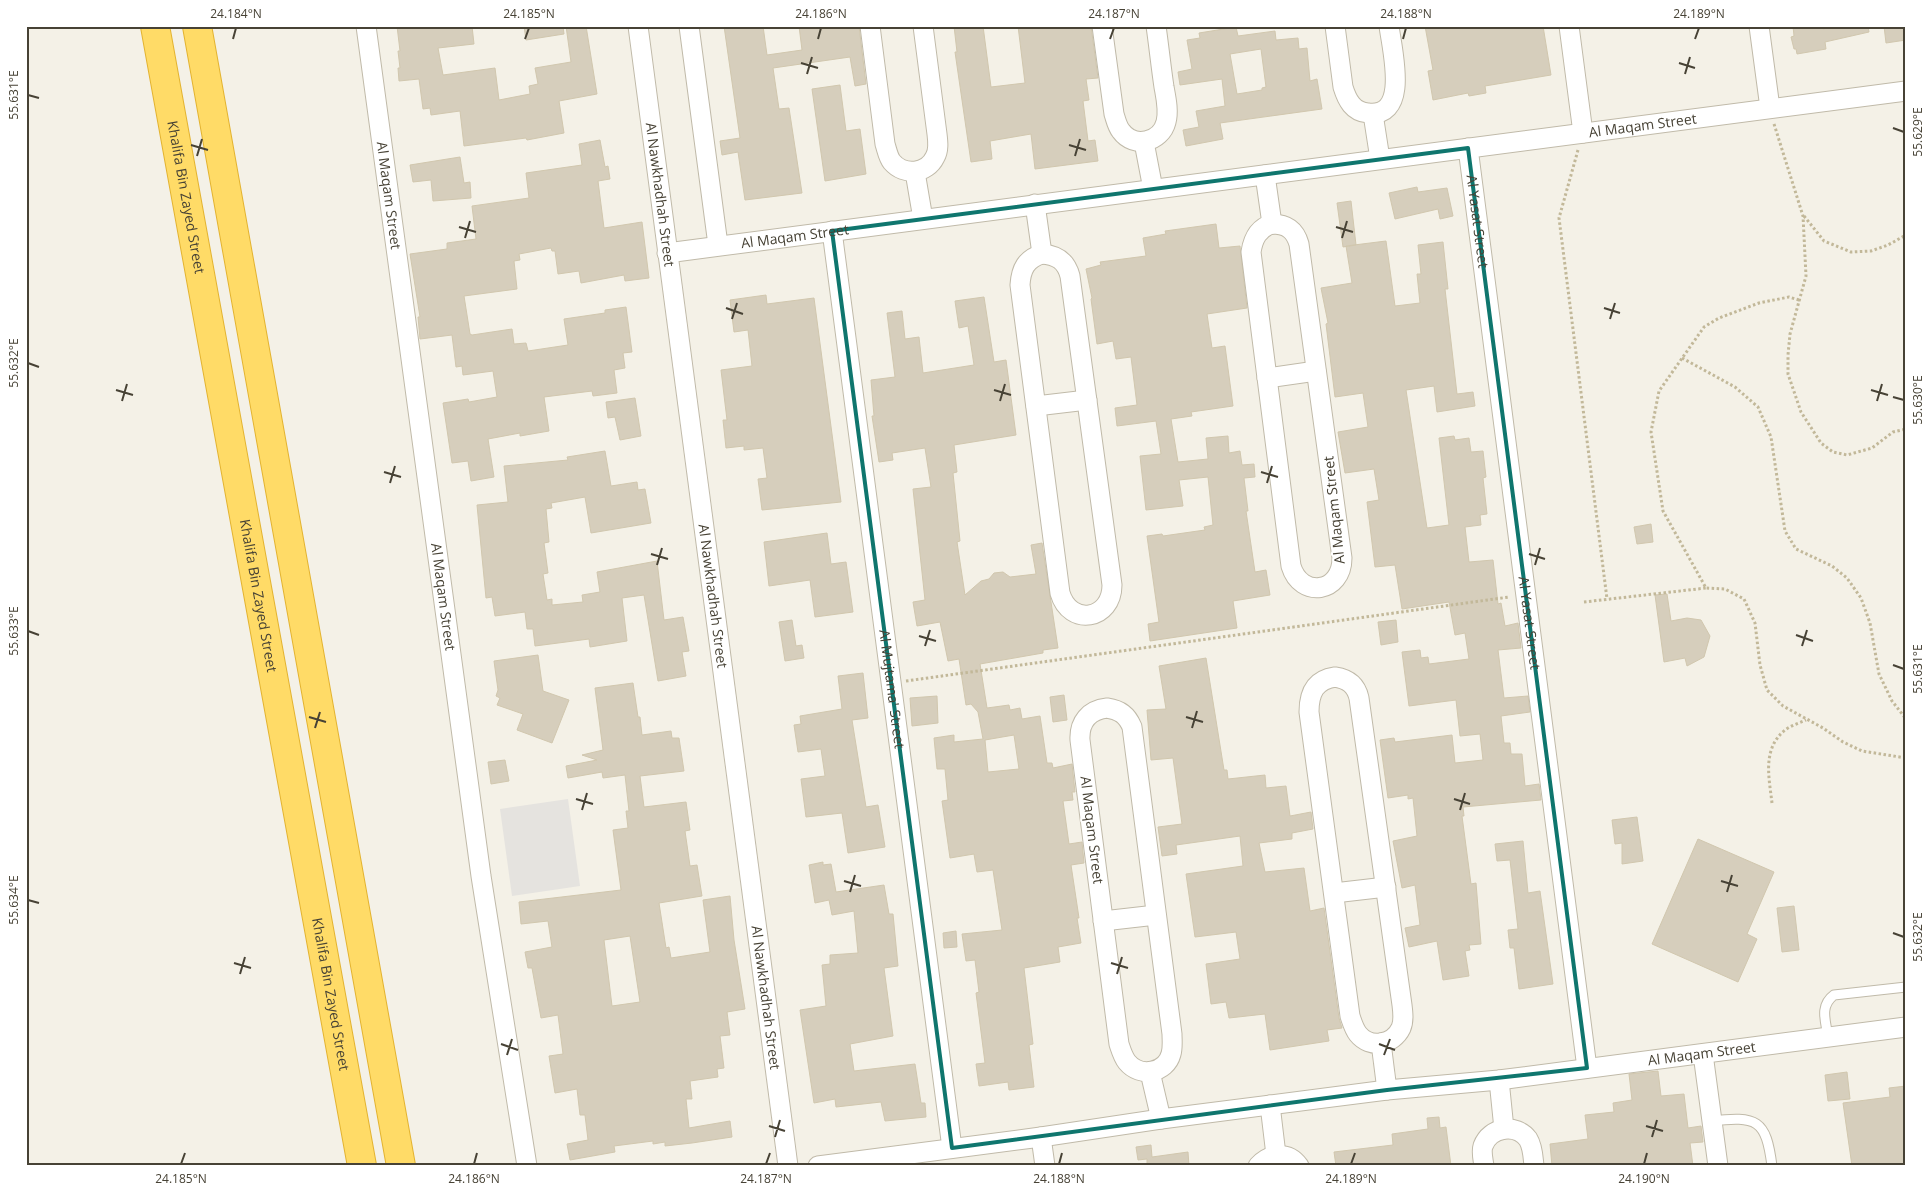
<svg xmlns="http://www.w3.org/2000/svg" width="1932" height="1192" viewBox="0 0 1932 1192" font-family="'Open Sans',sans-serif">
<rect width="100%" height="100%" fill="#f4f1e7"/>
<path fill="#e5e3df" d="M 568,799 L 580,886 L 512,896 L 500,809 Z"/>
<path fill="#d6cebc" stroke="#d1c7ae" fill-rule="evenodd" d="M 397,26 L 472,26 L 474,44 L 438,48 L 443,75 L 495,68 L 499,100 L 530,94 L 529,86 L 538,84 L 535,68 L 571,62 L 566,26 L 586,26 L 597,94 L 559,101 L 564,133 L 527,140 L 526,138 L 464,146 L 460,111 L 431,115 L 430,108 L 423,109 L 419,79 L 399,81 L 398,68 L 400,68 L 398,51 L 400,51 Z
M 524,26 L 563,26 L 564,34 L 526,40 Z
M 724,26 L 763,26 L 767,55 L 802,50 L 799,26 L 859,26 L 866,84 L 855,86 L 850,57 L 773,68 L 779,109 L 789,108 L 802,193 L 745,200 L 738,152 L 722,155 L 720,141 L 740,138 Z
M 954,26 L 983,26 L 991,87 L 1025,83 L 1018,26 L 1091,26 L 1098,78 L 1086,79 L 1089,100 L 1083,101 L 1088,141 L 1095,140 L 1098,161 L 1035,169 L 1031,134 L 990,141 L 992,159 L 971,162 L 955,52 L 957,52 Z
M 1425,26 L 1543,26 L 1551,75 L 1485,86 L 1486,93 L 1469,96 L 1468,93 L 1433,100 L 1428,71 L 1433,70 Z
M 1793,26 L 1822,26 L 1823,29 L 1836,26 L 1868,26 L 1869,32 L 1825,42 L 1826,49 L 1797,54 L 1796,49 L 1794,49 L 1791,37 L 1794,36 Z
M 1884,26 L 1906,26 L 1906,40 L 1886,43 Z
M 1236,27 L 1238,36 L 1275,31 L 1276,40 L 1298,38 L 1299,49 L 1307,48 L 1310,81 L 1317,79 L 1322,109 L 1220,123 L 1223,139 L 1186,146 L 1183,130 L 1199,127 L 1196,111 L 1225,106 L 1222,79 L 1180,85 L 1178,72 L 1192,69 L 1187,40 L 1200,38 L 1199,33 ZM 1261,49 L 1266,87 L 1262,88 L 1262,90 L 1237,94 L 1230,54 Z
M 840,85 L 846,131 L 860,129 L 866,174 L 825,181 L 812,89 Z
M 600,140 L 605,167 L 608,166 L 610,179 L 598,181 L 604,228 L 642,222 L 649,278 L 625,281 L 624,275 L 581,283 L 579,271 L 558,274 L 555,251 L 552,251 L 551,248 L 519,254 L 520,260 L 514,261 L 517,289 L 464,296 L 470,334 L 472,335 L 512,329 L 514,344 L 526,343 L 528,351 L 568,345 L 564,319 L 605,313 L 605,310 L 626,307 L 632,352 L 623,353 L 625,368 L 614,370 L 617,393 L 593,396 L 592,391 L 544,397 L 549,431 L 520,436 L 520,433 L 488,439 L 494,477 L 471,481 L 468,461 L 452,463 L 443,403 L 468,399 L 469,402 L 497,397 L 493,371 L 463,375 L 462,366 L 456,367 L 452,335 L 420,339 L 418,317 L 420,317 L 410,254 L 447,249 L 447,243 L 476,239 L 472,206 L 529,198 L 526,173 L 582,165 L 579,144 Z
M 460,157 L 464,183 L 470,182 L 471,198 L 433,201 L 431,180 L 413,182 L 410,165 Z
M 1417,187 L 1418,192 L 1447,188 L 1453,216 L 1440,219 L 1438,209 L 1395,219 L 1389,193 Z
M 1351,201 L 1356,245 L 1343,247 L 1337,203 Z
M 1216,224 L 1219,248 L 1240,246 L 1247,308 L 1207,314 L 1212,348 L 1225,346 L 1233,406 L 1191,412 L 1192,416 L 1171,419 L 1178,462 L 1208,459 L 1206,438 L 1228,436 L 1229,453 L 1240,451 L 1242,465 L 1254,464 L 1255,477 L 1244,478 L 1248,511 L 1246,511 L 1255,572 L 1266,570 L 1270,595 L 1233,601 L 1237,628 L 1150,641 L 1148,624 L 1159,622 L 1147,536 L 1162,534 L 1163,536 L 1205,530 L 1204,527 L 1213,525 L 1208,477 L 1179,480 L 1183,506 L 1146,510 L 1140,456 L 1161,454 L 1156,421 L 1117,426 L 1115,408 L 1137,405 L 1131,357 L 1116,359 L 1113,341 L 1097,344 L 1091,299 L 1092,298 L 1086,269 L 1101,265 L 1100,262 L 1146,256 L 1143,238 L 1166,234 L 1165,231 Z
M 1386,241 L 1395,306 L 1420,303 L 1417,274 L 1421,274 L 1418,245 L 1443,242 L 1448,289 L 1445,289 L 1457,394 L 1473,392 L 1475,406 L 1437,412 L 1434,386 L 1406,390 L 1427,528 L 1449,525 L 1439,438 L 1454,436 L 1455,440 L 1469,438 L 1471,452 L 1483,451 L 1486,477 L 1483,478 L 1487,514 L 1480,515 L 1481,525 L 1465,527 L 1469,562 L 1493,560 L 1498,604 L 1501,603 L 1505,626 L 1518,623 L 1521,648 L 1498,650 L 1504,698 L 1528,696 L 1530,712 L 1501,716 L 1504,743 L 1510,743 L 1511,754 L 1522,754 L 1525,786 L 1539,784 L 1541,800 L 1463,807 L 1464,816 L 1462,816 L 1471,884 L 1476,883 L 1481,944 L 1469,945 L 1470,950 L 1465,951 L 1469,976 L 1443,980 L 1437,941 L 1409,947 L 1405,928 L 1420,925 L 1415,885 L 1402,888 L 1393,841 L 1417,836 L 1413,798 L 1408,799 L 1408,795 L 1388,798 L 1380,740 L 1394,738 L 1395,742 L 1452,735 L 1455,763 L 1483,760 L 1480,734 L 1460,736 L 1456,700 L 1409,706 L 1402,652 L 1420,650 L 1421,658 L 1428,657 L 1429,664 L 1469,659 L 1465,633 L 1455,635 L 1449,602 L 1402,609 L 1395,565 L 1375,567 L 1367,502 L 1379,500 L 1374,469 L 1345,473 L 1338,432 L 1368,427 L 1363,393 L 1335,397 L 1326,324 L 1328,323 L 1321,288 L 1352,283 L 1346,246 Z
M 766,295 L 767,304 L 814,298 L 841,502 L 762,510 L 758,479 L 767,478 L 763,448 L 744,450 L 744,446 L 726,448 L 723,420 L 727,420 L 721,370 L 752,366 L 748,330 L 734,332 L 730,300 Z
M 984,297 L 994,362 L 1006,360 L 1016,435 L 954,445 L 957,472 L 953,473 L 960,541 L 957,542 L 965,595 L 981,581 L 989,579 L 994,573 L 1003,572 L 1010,577 L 1036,574 L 1031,545 L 1042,543 L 1058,648 L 1043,650 L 1043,653 L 980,664 L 987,708 L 1009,705 L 1010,710 L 1020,708 L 1022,719 L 1040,716 L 1047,763 L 1052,763 L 1053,768 L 1072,764 L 1075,792 L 1072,792 L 1073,800 L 1063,801 L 1069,844 L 1082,842 L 1084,863 L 1071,865 L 1079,918 L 1077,918 L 1081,943 L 1058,947 L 1060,962 L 1024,968 L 1033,1044 L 1029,1045 L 1034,1087 L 1009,1090 L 1008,1082 L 979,1086 L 976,1064 L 985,1063 L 976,993 L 979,992 L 975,960 L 966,961 L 962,934 L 1002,930 L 993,870 L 977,872 L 974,854 L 950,858 L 942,801 L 948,800 L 945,769 L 937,769 L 934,738 L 954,735 L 954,742 L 983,739 L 978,712 L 971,704 L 966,705 L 959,659 L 948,661 L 940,622 L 917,626 L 913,602 L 925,600 L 913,489 L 931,487 L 925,448 L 892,453 L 893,460 L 879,462 L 872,416 L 874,416 L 871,380 L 895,377 L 887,313 L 902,311 L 905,339 L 919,337 L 923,373 L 974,365 L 968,326 L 959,328 L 955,301 ZM 1014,735 L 1019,769 L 988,772 L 985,740 Z
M 635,398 L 641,436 L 620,440 L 615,417 L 608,418 L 606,402 Z
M 605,451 L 611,486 L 637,482 L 638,490 L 645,489 L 651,523 L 591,533 L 585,497 L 551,503 L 552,508 L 546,509 L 549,542 L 544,543 L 548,573 L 543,574 L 547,600 L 552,599 L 552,605 L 583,602 L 582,595 L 600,592 L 597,572 L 657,561 L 664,620 L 683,617 L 689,651 L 682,652 L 686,676 L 658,681 L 644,595 L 622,598 L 627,641 L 590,647 L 589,639 L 535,646 L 533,629 L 527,629 L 525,612 L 495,616 L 492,597 L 486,598 L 477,505 L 508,502 L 504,466 L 568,460 L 567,457 Z
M 1651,524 L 1653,542 L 1637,544 L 1634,527 Z
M 827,533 L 831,564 L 846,562 L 853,612 L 815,617 L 810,580 L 769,586 L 764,542 Z
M 1667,594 L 1671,621 L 1687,618 L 1701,620 L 1710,636 L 1704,657 L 1687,666 L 1685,658 L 1664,662 L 1655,595 Z
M 792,620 L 796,646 L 802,645 L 804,658 L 785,661 L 779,622 Z
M 1396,620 L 1398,642 L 1381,645 L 1378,622 Z
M 538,655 L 543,691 L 569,700 L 552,743 L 517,730 L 523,714 L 497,705 L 500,698 L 496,696 L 498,690 L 494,661 Z
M 1206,658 L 1224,770 L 1227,770 L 1228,779 L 1265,775 L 1266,788 L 1286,786 L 1290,816 L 1311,812 L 1313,829 L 1292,833 L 1292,839 L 1259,843 L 1265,872 L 1304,868 L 1310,911 L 1324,908 L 1339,1018 L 1342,1028 L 1327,1030 L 1329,1041 L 1270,1050 L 1265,1014 L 1229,1018 L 1226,1002 L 1211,1004 L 1206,964 L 1240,959 L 1236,932 L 1195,937 L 1186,874 L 1243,866 L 1240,836 L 1176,845 L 1177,854 L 1162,856 L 1158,827 L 1182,824 L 1173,758 L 1151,760 L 1147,710 L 1166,709 L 1159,666 Z
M 863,673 L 868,718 L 852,720 L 866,807 L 878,805 L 885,847 L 848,853 L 842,813 L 806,817 L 801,779 L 825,776 L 821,749 L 798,752 L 794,725 L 801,724 L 800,716 L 842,709 L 838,676 Z
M 633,683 L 638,717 L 640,717 L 642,735 L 671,731 L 672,738 L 679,738 L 684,771 L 640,776 L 644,807 L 686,802 L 690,830 L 685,831 L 690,866 L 697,865 L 702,896 L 659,903 L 666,948 L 669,947 L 671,958 L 710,952 L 703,900 L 730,896 L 734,940 L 745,1009 L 727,1012 L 730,1035 L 720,1036 L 724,1068 L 717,1069 L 718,1077 L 690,1081 L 692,1099 L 686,1099 L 689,1128 L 730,1121 L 732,1137 L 692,1143 L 665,1146 L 665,1142 L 653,1144 L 653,1141 L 614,1146 L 615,1152 L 570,1160 L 567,1144 L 588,1140 L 585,1115 L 580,1115 L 577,1089 L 555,1093 L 549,1056 L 563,1054 L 558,1015 L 541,1018 L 532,968 L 528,968 L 525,952 L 552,947 L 548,921 L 521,924 L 519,902 L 621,890 L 613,830 L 628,828 L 626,811 L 629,811 L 625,775 L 603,778 L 602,772 L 568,778 L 566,766 L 597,760 L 582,755 L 603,750 L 595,688 ZM 630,936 L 640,1002 L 612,1006 L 604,940 Z
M 1064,695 L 1067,720 L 1053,722 L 1050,697 Z
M 937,696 L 938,723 L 912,726 L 910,698 Z
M 505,760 L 509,781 L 491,784 L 488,762 Z
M 1637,817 L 1643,861 L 1622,864 L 1622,843 L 1615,844 L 1612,820 Z
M 1698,839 L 1774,872 L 1747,934 L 1757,939 L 1738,982 L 1652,944 Z
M 1523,841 L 1528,893 L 1540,891 L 1553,984 L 1519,989 L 1514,948 L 1510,948 L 1508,930 L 1518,929 L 1510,860 L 1497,861 L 1495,844 Z
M 823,862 L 823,865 L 831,864 L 836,892 L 884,885 L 889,914 L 893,914 L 898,966 L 884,968 L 893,1036 L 850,1044 L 854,1071 L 915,1064 L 921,1103 L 925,1103 L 926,1117 L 885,1121 L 881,1102 L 836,1107 L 835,1099 L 814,1103 L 800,1010 L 826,1006 L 822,965 L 830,964 L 830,955 L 858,953 L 854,911 L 832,915 L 829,900 L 815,903 L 809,865 Z
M 1794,906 L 1799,950 L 1782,952 L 1777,908 Z
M 956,931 L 957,947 L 944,948 L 943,933 Z
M 1658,1071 L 1661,1096 L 1684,1094 L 1688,1128 L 1701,1126 L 1703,1142 L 1690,1143 L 1693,1166 L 1552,1166 L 1550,1144 L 1588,1139 L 1585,1115 L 1614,1112 L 1613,1103 L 1632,1100 L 1629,1074 Z
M 1847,1072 L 1850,1099 L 1828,1101 L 1825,1075 Z
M 1906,1086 L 1906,1166 L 1852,1166 L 1843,1103 L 1890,1097 L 1889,1088 Z
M 1439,1117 L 1440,1128 L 1446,1127 L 1451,1166 L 1336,1166 L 1334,1152 L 1393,1145 L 1392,1134 L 1428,1129 L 1427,1118 Z
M 1151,1145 L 1152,1157 L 1188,1152 L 1189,1166 L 1147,1166 L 1147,1159 L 1138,1160 L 1136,1147 Z"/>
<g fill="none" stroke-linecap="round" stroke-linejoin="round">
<g stroke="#c0baa9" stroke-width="11">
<path id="lane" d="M 1828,1037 C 1826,1022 1819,1006 1834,995 L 1906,987
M 1711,1121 C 1757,1116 1766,1119 1772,1166"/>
</g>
<g stroke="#c0baa9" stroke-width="21">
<g id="street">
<path id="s1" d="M 366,26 L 481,876 L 527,1166"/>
<path id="s2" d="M 638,26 L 788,1166"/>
<path d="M 689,26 L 718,245"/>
<path d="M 870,26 L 885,144 C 887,150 888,157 892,162 C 904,176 927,174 935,157 C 939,150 938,142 937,134 L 923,26"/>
<path d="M 1102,26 L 1114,114 C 1116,120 1117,126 1121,131 C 1134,149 1161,142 1166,122 C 1169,111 1166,98 1164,87 C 1161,67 1159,47 1156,26"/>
<path d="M 1335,26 L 1343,87 C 1347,100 1353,112 1368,113 C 1410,118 1392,50 1389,26"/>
<path d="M 1569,26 L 1583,133"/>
<path d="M 1759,26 L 1770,108"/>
<path d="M 1373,114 L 1380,159"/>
<path d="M 1144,142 L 1153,189"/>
<path id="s3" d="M 1468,148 L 1587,1068"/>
<path d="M 915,172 L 923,219"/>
<path d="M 1265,175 L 1272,224"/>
<path d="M 1035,204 L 1042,254"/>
<path d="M 1272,224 C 1287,224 1295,230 1299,244 L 1342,558 C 1342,593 1301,599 1291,566 L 1251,252 C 1253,239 1258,228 1272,224 Z"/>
<path id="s4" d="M 832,231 L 952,1148"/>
<path id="s5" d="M 667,253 L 1906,91"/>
<path d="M 1042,254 C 1057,255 1066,261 1070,276 L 1112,585 C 1112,620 1070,627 1060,593 L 1020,285 C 1021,269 1026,259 1042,254 Z"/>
<path d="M 1267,378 L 1316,371"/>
<path d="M 1036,406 L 1087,400"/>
<path d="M 1335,677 C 1348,679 1356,685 1359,698 L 1402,1005 C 1403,1013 1404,1021 1401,1028 C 1393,1045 1370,1049 1358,1034 C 1354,1029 1352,1022 1350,1016 L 1309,712 C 1309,693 1315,680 1335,677 Z"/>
<path d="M 1107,708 C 1120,710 1127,715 1132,727 L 1172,1034 C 1172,1040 1173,1047 1171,1054 C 1166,1073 1140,1078 1127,1062 C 1123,1057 1121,1050 1119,1044 L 1080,740 C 1079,722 1089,710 1107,708 Z"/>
<path d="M 1334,893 L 1386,887"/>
<path d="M 1103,921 L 1156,915"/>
<path d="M 1381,1043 L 1387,1090"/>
<path d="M 1703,1054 L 1718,1166"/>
<path d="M 1150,1072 L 1161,1119"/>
<path d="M 1499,1080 L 1504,1129"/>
<path d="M 1270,1105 L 1276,1155"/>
<path d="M 1041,1137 L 1045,1166"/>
<path id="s6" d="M 818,1166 L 1041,1137 L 1161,1119 L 1387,1090 L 1499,1080 L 1906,1027"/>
<path d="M 1258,1166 C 1270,1153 1288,1151 1299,1166"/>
<path d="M 1484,1166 C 1483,1159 1481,1152 1483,1146 C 1490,1127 1516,1123 1528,1139 C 1533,1147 1533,1157 1534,1166"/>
</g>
</g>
<g stroke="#e3b331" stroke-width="30">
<g id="highway">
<path id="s7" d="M 155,26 L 362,1166"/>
<path d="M 197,26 L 401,1166"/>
</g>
</g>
<path stroke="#c2b899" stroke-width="3" stroke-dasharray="2.5 2.5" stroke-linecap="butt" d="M 1774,124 L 1803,216 L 1806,276 L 1790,334 L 1788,355 L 1788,374 L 1801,412 L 1821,443 L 1833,452 L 1847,455 L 1872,448 L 1893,432 L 1906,429
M 1578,150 L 1559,218 L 1607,599
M 1804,216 L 1824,241 L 1851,252 L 1871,251 L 1888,245 L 1906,235
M 1799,300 L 1789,297 L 1759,303 L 1719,318 L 1704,327 L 1659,391 L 1651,432 L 1663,511 L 1706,588 L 1725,589 L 1744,599 L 1755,623 L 1760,665 L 1767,690 L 1783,706 L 1823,728 L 1843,742 L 1862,751 L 1906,758
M 1682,358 L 1735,387 L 1758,407 L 1771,437 L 1785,531 L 1796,549 L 1832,566 L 1847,578 L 1861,598 L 1870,623 L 1879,674 L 1892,701 L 1906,719
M 1584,602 L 1706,588
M 906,681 L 1509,597
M 1772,803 C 1769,777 1762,749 1785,730 C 1790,726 1799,723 1806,720"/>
<use href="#lane" stroke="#fff" stroke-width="9"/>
<use href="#street" stroke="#fff" stroke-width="19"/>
<use href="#highway" stroke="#ffdb67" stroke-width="28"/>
</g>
<path fill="none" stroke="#0f766e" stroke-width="4" stroke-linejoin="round" d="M 1468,148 L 1587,1068 L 1387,1090 L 952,1148 L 832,231 Z"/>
<path fill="none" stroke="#474235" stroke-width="2" d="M 233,39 L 236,28M 525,39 L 529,28M 818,39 L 821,28M 1110,39 L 1114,28M 1403,39 L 1406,28M 1695,39 L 1699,28M 801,63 L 818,68M 1679,63 L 1695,68M 807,74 L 812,57M 1685,74 L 1690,57M 28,95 L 39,98M 1893,128 L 1904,132M 191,145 L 208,150M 1069,145 L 1086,150M 197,156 L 202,139M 1075,156 L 1080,139M 459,227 L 476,232M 1336,227 L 1353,232M 465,238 L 470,221M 1342,238 L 1347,221M 726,308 L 743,314M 1604,308 L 1620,313M 732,319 L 737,303M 1610,319 L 1615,303M 28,363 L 39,367M 116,390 L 133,395M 994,390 L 1011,395M 1871,390 L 1888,395M 1893,397 L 1904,400M 122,401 L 127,384M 1000,401 L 1005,384M 1877,401 L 1882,384M 384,472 L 401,477M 1261,472 L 1278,477M 390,483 L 395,466M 1267,483 L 1272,466M 651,554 L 668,559M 1529,554 L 1545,559M 657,565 L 662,548M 1535,565 L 1540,548M 28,631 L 39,635M 1796,635 L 1813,641M 919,636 L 936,641M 925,646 L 930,630M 1802,646 L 1807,630M 1893,665 L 1904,669M 309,717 L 326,722M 1186,717 L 1203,722M 315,728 L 320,712M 1192,728 L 1197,711M 576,799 L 593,804M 1454,799 L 1470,804M 582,810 L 587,793M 1460,810 L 1465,793M 844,881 L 861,886M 1721,881 L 1738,886M 850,892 L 855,875M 1727,892 L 1732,875M 28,900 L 39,903M 1893,933 L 1904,937M 234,963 L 251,968M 1111,963 L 1128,968M 240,974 L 245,957M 1117,974 L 1122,957M 501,1044 L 518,1050M 1379,1044 L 1395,1050M 507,1055 L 512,1039M 1384,1055 L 1390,1039M 769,1126 L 785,1131M 1646,1126 L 1663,1131M 775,1137 L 780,1120M 1652,1137 L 1657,1120M 181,1164 L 185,1153M 474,1164 L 477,1153M 766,1164 L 770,1153M 1059,1164 L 1062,1153M 1351,1164 L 1355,1153M 1644,1164 L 1647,1153"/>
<g text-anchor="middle" stroke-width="4" stroke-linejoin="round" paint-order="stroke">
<g font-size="14" fill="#474235" stroke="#fff">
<text dy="5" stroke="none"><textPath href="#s5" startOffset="984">Al Maqam Street</textPath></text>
<text dy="5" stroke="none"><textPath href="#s1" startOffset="171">Al Maqam Street</textPath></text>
<text dy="5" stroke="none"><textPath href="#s2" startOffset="170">Al Nawkhadhah Street</textPath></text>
<text dy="5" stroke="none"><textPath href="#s7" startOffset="174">Khalifa Bin Zayed Street</textPath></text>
<text dy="5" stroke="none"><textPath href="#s3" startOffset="74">Al Yasat Street</textPath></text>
<text dy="5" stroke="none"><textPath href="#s5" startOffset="129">Al Maqam Street</textPath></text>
<text transform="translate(1334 510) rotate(-96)" y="5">Al Maqam Street</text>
<text dy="5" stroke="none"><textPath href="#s7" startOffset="579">Khalifa Bin Zayed Street</textPath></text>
<text dy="5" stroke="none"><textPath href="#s1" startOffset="576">Al Maqam Street</textPath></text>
<text dy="5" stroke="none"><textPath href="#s2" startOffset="575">Al Nawkhadhah Street</textPath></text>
<text dy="5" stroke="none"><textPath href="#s3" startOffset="479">Al Yasat Street</textPath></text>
<text dy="5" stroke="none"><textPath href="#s4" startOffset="462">Al Mujtama' Street</textPath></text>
<text transform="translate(1092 830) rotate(83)" y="5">Al Maqam Street</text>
<text dy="5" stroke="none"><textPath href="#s7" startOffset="984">Khalifa Bin Zayed Street</textPath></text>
<text dy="5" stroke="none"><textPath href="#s2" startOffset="980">Al Nawkhadhah Street</textPath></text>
<text dy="5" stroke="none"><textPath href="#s6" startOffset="891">Al Maqam Street</textPath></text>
</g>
</g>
<rect width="1932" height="1192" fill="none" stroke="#ffffff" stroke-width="55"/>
<rect x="28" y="28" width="1876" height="1136" fill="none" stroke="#474235" stroke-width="2"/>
<g font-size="12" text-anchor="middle" fill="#474235">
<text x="236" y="18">24.184°N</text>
<text x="529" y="18">24.185°N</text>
<text x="821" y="18">24.186°N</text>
<text x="1114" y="18">24.187°N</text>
<text x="1406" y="18">24.188°N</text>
<text x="1699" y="18">24.189°N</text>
<text transform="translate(14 95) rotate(-90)" y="4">55.631°E</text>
<text transform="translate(1918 132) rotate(-90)" y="4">55.629°E</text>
<text transform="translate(14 363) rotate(-90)" y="4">55.632°E</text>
<text transform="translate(1918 400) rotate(-90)" y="4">55.630°E</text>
<text transform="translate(14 631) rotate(-90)" y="4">55.633°E</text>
<text transform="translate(1918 669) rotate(-90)" y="4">55.631°E</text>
<text transform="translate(14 900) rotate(-90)" y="4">55.634°E</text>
<text transform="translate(1918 937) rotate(-90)" y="4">55.632°E</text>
<text x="181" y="1183">24.185°N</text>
<text x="474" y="1183">24.186°N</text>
<text x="766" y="1183">24.187°N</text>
<text x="1059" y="1183">24.188°N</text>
<text x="1351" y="1183">24.189°N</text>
<text x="1644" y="1183">24.190°N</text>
</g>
</svg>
